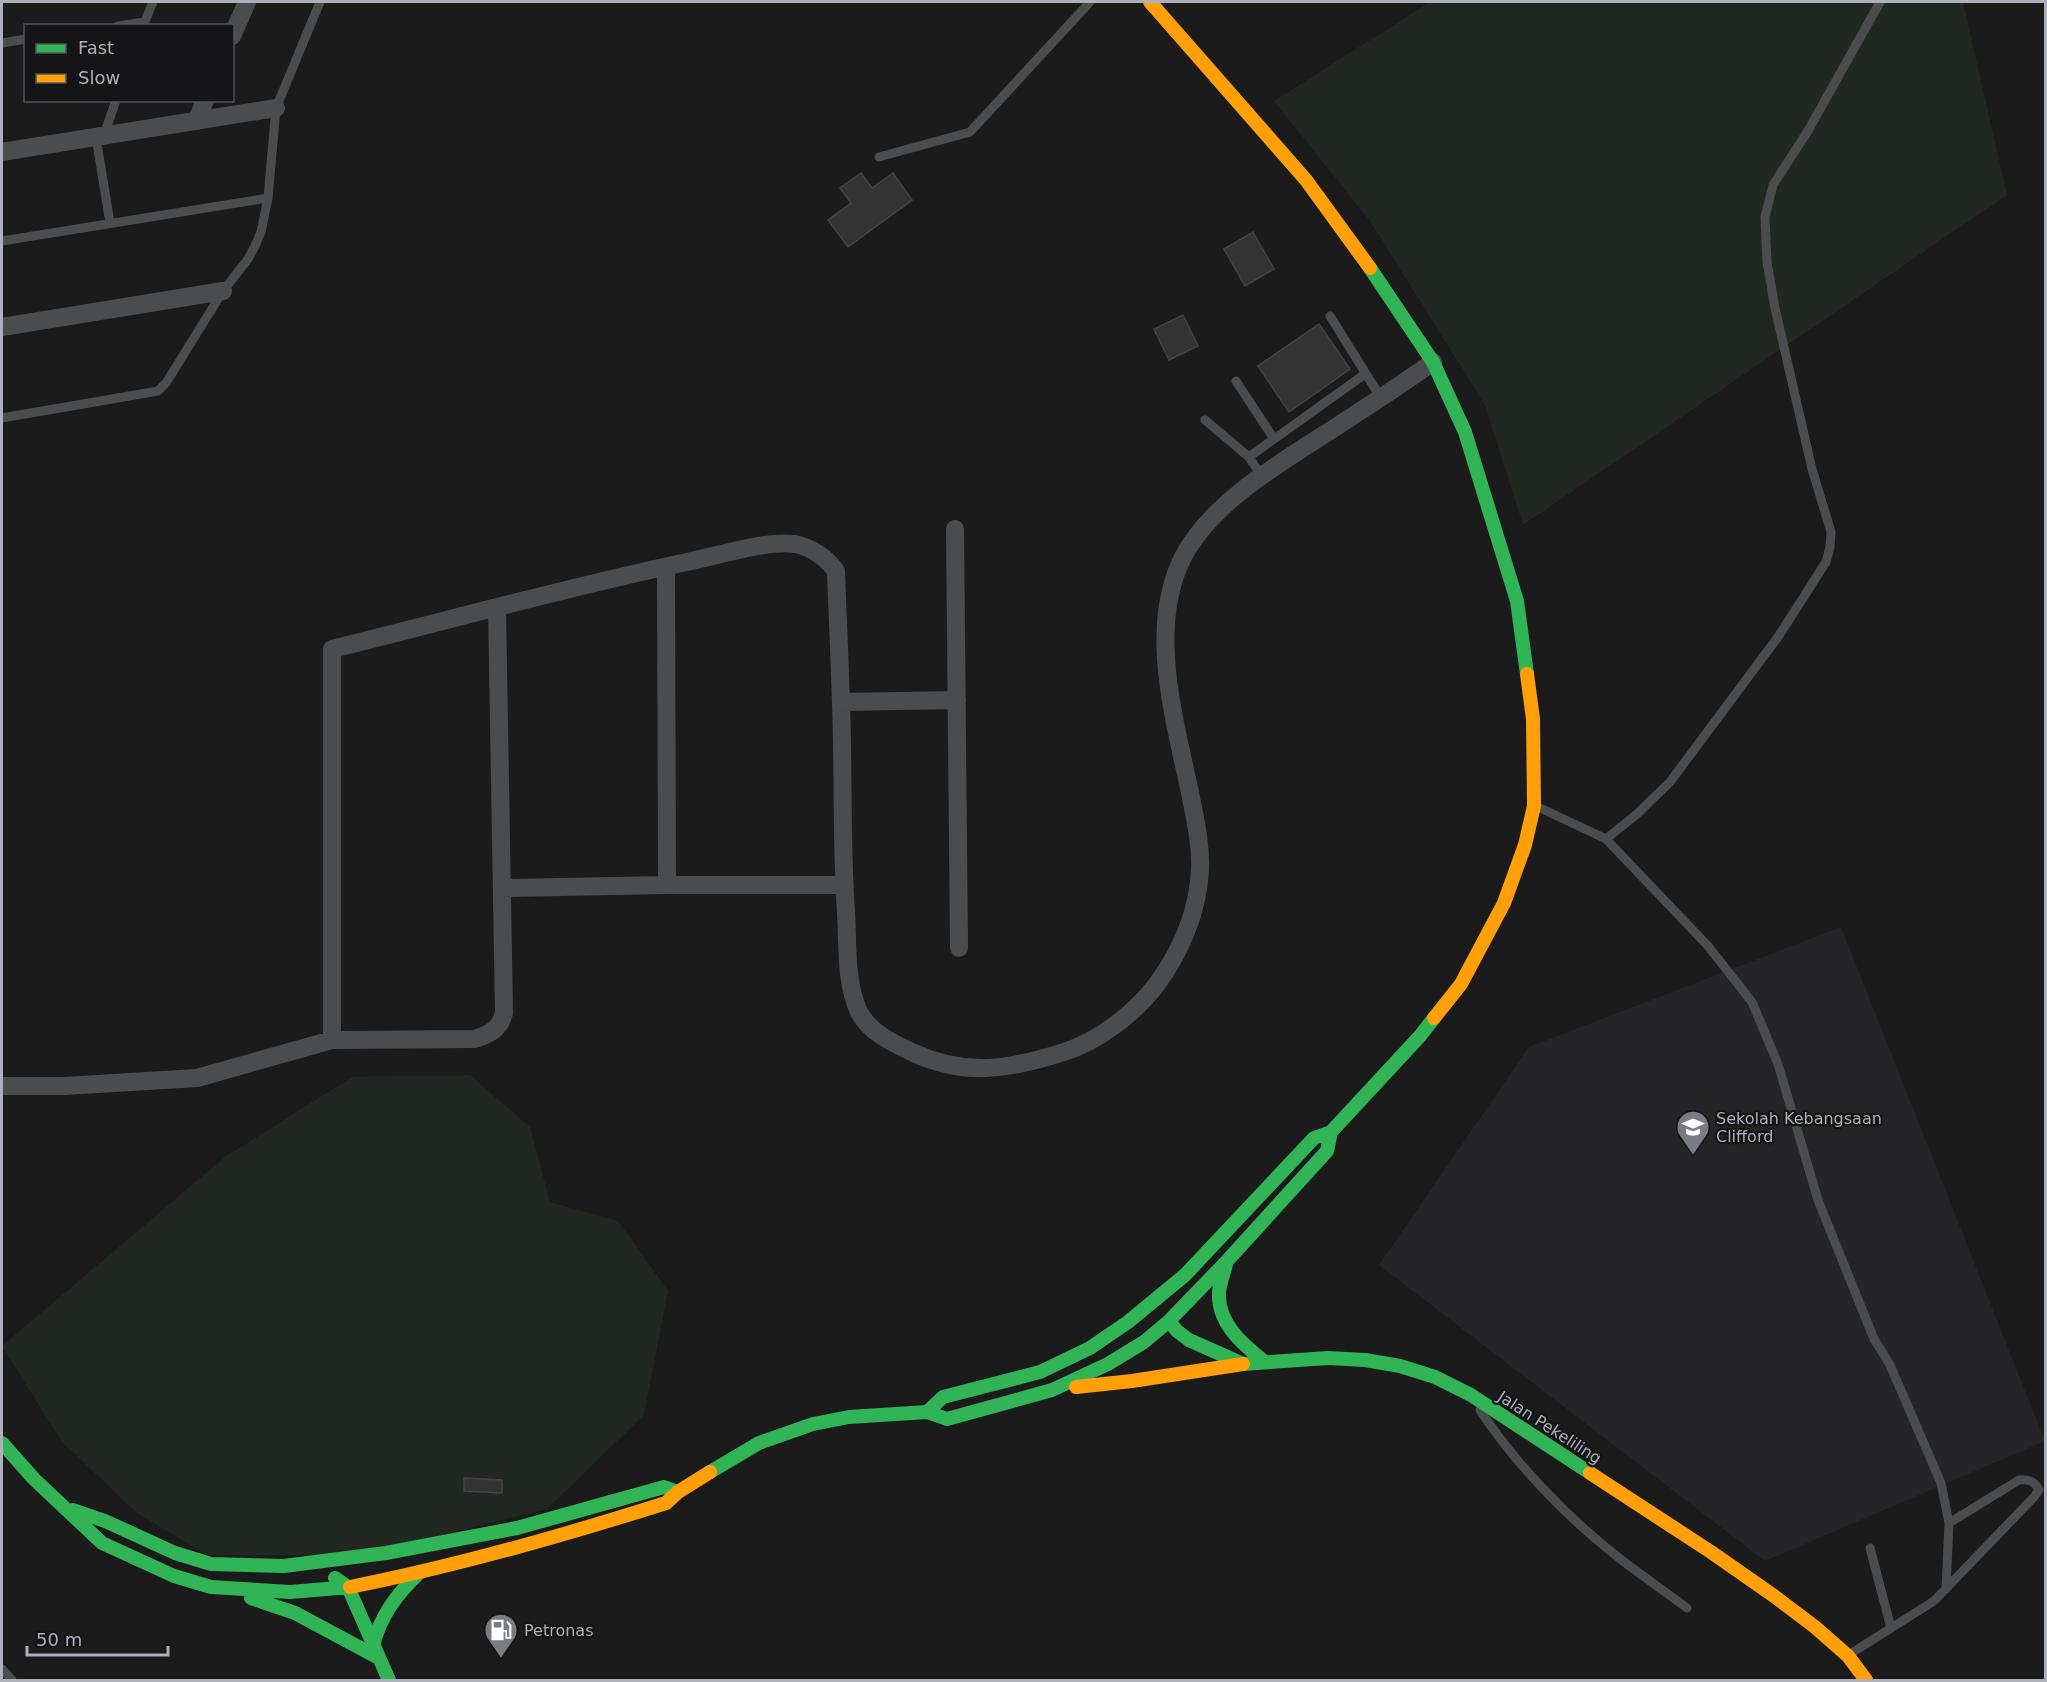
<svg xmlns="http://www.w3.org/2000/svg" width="2047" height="1682" viewBox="0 0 2047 1682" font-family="'DejaVu Sans',sans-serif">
<rect width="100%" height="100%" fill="#1b1b1b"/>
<path fill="#252527" d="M 1841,927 L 2045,1441 L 1765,1561 L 1379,1265 L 1529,1047 Z"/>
<path fill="#212822" d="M 1430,2 L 1963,2 L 2007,195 L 1523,525 L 1485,405 L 1370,221 L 1274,101 Z
M 470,1075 L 530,1127 L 550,1202 L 618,1221 L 668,1291 L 644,1415 L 547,1509 L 404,1544 L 332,1555 L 207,1555 L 137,1513 L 62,1442 L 2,1346 L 225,1157 L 352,1077 Z"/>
<path fill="#333" stroke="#434447" stroke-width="1.5" d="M 861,173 L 872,188 L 893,173 L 912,200 L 848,247 L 828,220 L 851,203 L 840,188 Z
M 1253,232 L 1274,269 L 1245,286 L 1224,249 Z
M 1183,315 L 1198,346 L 1169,360 L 1154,329 Z
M 1319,324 L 1350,369 L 1289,412 L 1258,366 Z
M 464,1478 L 502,1480 L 502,1493 L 464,1491 Z"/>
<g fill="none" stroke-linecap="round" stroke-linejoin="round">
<path stroke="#4b4c4e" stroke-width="9" d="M 118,26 L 144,22
M 143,26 L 153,2
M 2,43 L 26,39
M 104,135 L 116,100
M 96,137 L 110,223
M 879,157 L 970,132 L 1090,2
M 2,241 L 268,198
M 1330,316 L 1381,398
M 1236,381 L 1274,439
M 2,418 L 158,391 L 166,383 L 223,291 L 248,259 L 255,246 L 261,232 L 268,198 L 276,108 L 320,2
M 1205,420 L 1249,457
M 1261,475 L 1249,457 L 1365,374
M 1536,806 L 1606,839 L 1708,946 L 1752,1002 L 1778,1064 L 1818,1200 L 1874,1339 L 1890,1365 L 1941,1483 L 1949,1523 L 1946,1589
M 1606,839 L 1637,814 L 1670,782 L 1778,637 L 1826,562 L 1830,547 L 1831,532 L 1812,469 L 1775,308 L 1767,262 L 1765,217 L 1773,185 L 1809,129 L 1880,2
M 1480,1410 C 1513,1461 1566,1516 1614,1554 C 1638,1573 1663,1590 1687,1608
M 1870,1548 L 1891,1628
M 1850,1654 L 1934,1601 L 2034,1497 L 2039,1490 C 2035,1481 2028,1479 2019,1480 L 1949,1523
M 2,1669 L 12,1680"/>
<path stroke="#4b4c4e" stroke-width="18" d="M 232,36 L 247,2
M 197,121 L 205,100
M 2,152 L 276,108
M 2,327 L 223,291
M 955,529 L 959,948
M 666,567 L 667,885
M 497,608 L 504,1013 C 500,1029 490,1034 475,1039 L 332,1040 L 332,649 C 450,620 568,587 687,562 C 718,556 765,540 795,544 C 811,547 827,558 836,571 C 838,628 841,685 842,742 C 843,798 842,856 846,912 C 848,944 845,982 859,1012 C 870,1033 893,1043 914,1053 C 966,1077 1011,1069 1064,1052 C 1099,1041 1135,1013 1157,984 C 1181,951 1198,911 1200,870 C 1201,843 1195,818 1190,793 C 1175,720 1147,628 1183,557 C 1212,501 1285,460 1336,427 C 1368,406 1401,385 1433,362
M 841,702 L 957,700
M 502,888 L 667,885 L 844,885
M 2,1086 L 64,1086 L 197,1078 L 332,1040"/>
<path stroke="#30b455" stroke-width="14" d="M 1370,268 L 1433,362 L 1465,432 L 1517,601 L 1527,674
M 1226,1264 C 1224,1273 1220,1283 1219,1292 C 1217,1323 1243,1345 1265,1362
M 1169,1321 L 1177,1331 L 1189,1340 L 1243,1364 L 1328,1358 L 1365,1360 L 1400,1366 L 1435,1377 L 1471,1395 L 1590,1473
M 927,1412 L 943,1397 L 1040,1372 L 1090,1348 L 1128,1322 L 1185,1275 L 1314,1138 L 1331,1132 L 1420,1036 L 1434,1018
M 2,1443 L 34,1479 L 102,1543 L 174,1576 L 211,1587 L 290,1592 L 350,1587
M 710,1472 L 759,1443 L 813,1424 L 849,1417 L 927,1412 L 947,1419 L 1052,1390 L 1108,1364 L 1144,1342 L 1169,1321 L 1227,1261 L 1327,1151 L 1331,1132
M 73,1510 L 105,1521 L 175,1553 L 211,1564 L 284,1566 L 386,1553 L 517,1528 L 664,1487 L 678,1492
M 335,1578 L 348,1587 L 389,1680
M 251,1598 L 295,1613 L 379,1658
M 373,1646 C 380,1616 397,1594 419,1573"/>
<path stroke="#ff9f0a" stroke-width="14" d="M 1150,2 L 1306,180 L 1370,268
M 1434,1018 L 1461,984 L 1504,903 L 1525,845 L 1534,806 L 1533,719 L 1527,674
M 1076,1387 L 1132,1381 L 1243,1364
M 1590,1473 L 1711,1552 L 1774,1596 L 1815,1627 L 1848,1656 L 1866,1680
M 350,1587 C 457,1566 562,1536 666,1503 L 678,1492 L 710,1472"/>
</g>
<defs>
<g id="school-pin" transform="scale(1.725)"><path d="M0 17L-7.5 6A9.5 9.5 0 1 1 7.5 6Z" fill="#7a7b83" stroke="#151517"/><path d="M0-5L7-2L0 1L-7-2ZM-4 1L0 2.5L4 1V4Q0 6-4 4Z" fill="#fff"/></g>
<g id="fuel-pin" transform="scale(1.725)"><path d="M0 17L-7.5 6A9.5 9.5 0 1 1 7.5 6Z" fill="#7a7b83" stroke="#151517"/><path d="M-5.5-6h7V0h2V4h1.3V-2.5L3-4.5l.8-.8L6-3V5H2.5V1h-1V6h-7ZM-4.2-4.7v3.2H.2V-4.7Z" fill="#fff"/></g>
</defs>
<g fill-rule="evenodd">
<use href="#school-pin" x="1693" y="1127"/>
<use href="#fuel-pin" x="501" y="1630"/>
</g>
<g text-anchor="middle" stroke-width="4.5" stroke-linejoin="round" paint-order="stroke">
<g font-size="16" fill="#adafbb" stroke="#151517" text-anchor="start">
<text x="1716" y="1124">Sekolah Kebangsaan<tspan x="1716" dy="18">Clifford</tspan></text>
<text x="524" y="1636">Petronas</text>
</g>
<g font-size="16" fill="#adafbb" stroke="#151517">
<text transform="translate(1550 1427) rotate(33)" y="6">Jalan Pekeliling</text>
</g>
</g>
<rect width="2047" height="1682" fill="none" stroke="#adafbb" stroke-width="6"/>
<rect x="24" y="24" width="210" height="78" fill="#151517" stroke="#525359" stroke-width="1.5"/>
<rect x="36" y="44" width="30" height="9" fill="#30b455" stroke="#525359" stroke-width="1.5"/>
<text x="78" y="54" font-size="18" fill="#adafbb">Fast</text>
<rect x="36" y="74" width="30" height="9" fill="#ff9f0a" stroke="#525359" stroke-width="1.5"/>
<text x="78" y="84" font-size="18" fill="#adafbb">Slow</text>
<path d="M27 1646v9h141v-9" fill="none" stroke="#adafbb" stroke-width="3"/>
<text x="36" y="1646" font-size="18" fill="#adafbb" stroke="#151517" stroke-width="4.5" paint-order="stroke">50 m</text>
</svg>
